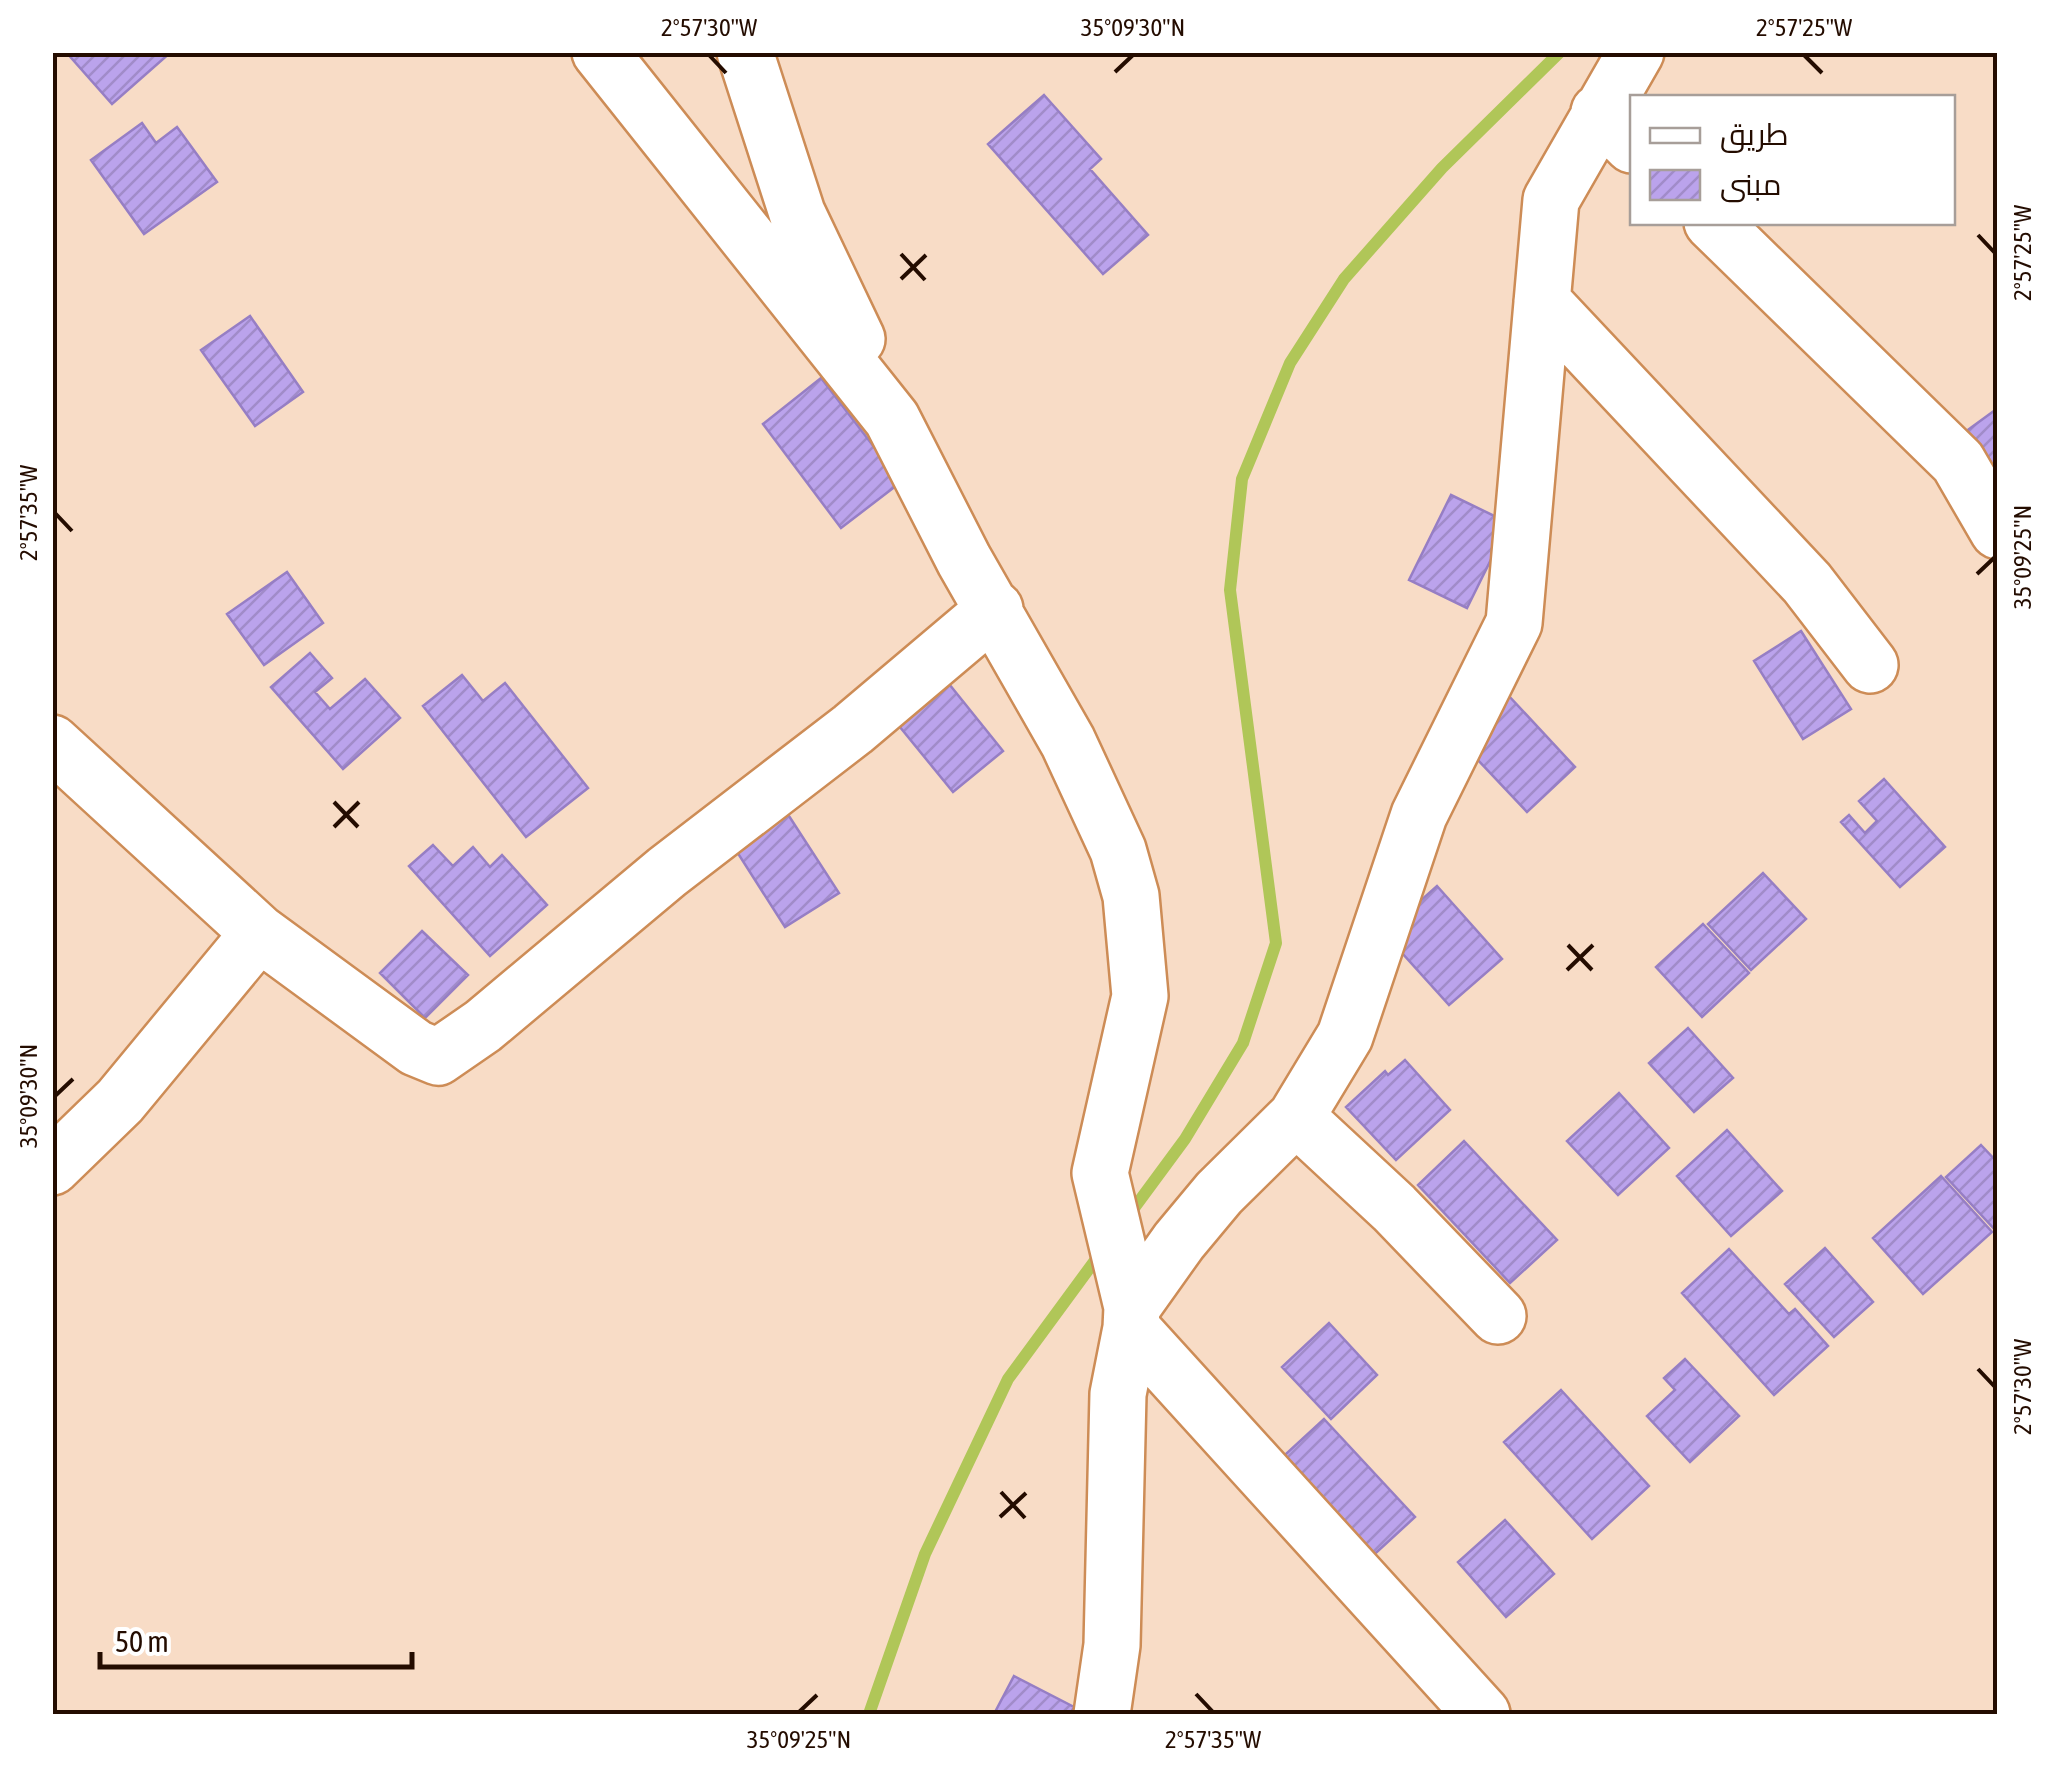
<svg xmlns="http://www.w3.org/2000/svg" width="2050" height="1767" viewBox="0 0 2050 1767" font-family="'Asap Condensed',Cairo,sans-serif">
<defs>
<pattern id="building-hatch" width="6" height="6" patternUnits="userSpaceOnUse" patternTransform="scale(2.5)"><rect width="6" height="6" fill="#bba3ec"/><path d="M-1 1l2-2M0 6l6-6M5 7l2-2" fill="none" stroke="#a18bc9"/></pattern>
</defs>
<rect width="100%" height="100%" fill="#f8dcc6"/>
<g fill="none" stroke-linecap="round" stroke-linejoin="round">
<path stroke="#b0c658" stroke-width="12" d="M 1126,1219 L 1185,1139 L 1243,1043 L 1276,943 L 1230,590 L 1242,479 L 1290,363 L 1344,279 L 1442,168 L 1560,52
M 869,1714 L 925,1554 L 1008,1379 L 1102,1251"/>
</g>
<path fill="url(#building-hatch)" stroke="#967ec4" stroke-width="2.5" d="M 66,52 L 171,52 L 112,104 Z
M 1044,95 L 1101,159 L 1090,169 L 1148,235 L 1103,274 L 988,144 Z
M 142,123 L 156,143 L 177,127 L 217,182 L 144,234 L 91,160 Z
M 250,316 L 303,392 L 255,426 L 201,350 Z
M 821,378 L 901,482 L 841,528 L 763,424 Z
M 1998,408 L 1998,477 L 1965,432 Z
M 1451,495 L 1509,523 L 1467,608 L 1409,580 Z
M 287,572 L 323,623 L 264,665 L 227,614 Z
M 1801,631 L 1851,709 L 1803,739 L 1754,661 Z
M 310,653 L 332,678 L 315,692 L 330,709 L 365,679 L 400,718 L 343,769 L 271,687 Z
M 937,669 L 1003,751 L 953,792 L 886,710 Z
M 462,675 L 483,701 L 505,683 L 588,788 L 526,837 L 423,706 Z
M 1508,695 L 1575,767 L 1527,812 L 1459,740 Z
M 1884,779 L 1945,847 L 1900,887 L 1841,822 L 1849,815 L 1865,833 L 1877,821 L 1859,801 Z
M 776,796 L 839,893 L 785,927 L 723,830 Z
M 433,845 L 453,866 L 473,847 L 490,867 L 502,855 L 547,905 L 490,956 L 409,866 Z
M 1763,873 L 1806,919 L 1751,970 L 1708,924 Z
M 1437,886 L 1502,959 L 1449,1005 L 1384,933 Z
M 1703,924 L 1749,973 L 1702,1017 L 1656,967 Z
M 422,931 L 468,975 L 425,1018 L 380,973 Z
M 1688,1028 L 1733,1078 L 1694,1112 L 1649,1063 Z
M 1405,1060 L 1450,1110 L 1396,1160 L 1346,1107 L 1385,1071 L 1388,1075 Z
M 1619,1093 L 1669,1148 L 1618,1195 L 1567,1141 Z
M 1727,1130 L 1782,1191 L 1731,1236 L 1677,1176 Z
M 1464,1141 L 1557,1240 L 1510,1283 L 1418,1185 Z
M 1981,1145 L 1998,1163 L 1998,1233 L 1946,1177 Z
M 1941,1176 L 1992,1232 L 1923,1294 L 1873,1238 Z
M 1825,1248 L 1873,1302 L 1834,1337 L 1785,1284 Z
M 1729,1249 L 1789,1314 L 1795,1309 L 1828,1346 L 1774,1395 L 1682,1293 Z
M 1329,1323 L 1377,1375 L 1331,1419 L 1282,1367 Z
M 1685,1359 L 1739,1416 L 1690,1462 L 1647,1416 L 1675,1390 L 1664,1378 Z
M 1561,1390 L 1649,1486 L 1592,1539 L 1504,1442 Z
M 1324,1419 L 1415,1517 L 1366,1562 L 1275,1464 Z
M 1505,1520 L 1554,1574 L 1506,1617 L 1458,1562 Z
M 1014,1676 L 1074,1707 L 1070,1714 L 994,1714 Z"/>
<g fill="none" stroke-linecap="round" stroke-linejoin="round">
<g stroke="#cd8c56" stroke-width="60">
<path id="minor" d="M 600,52 L 892,419 L 964,560 L 1068,742 L 1118,850 L 1131,896 L 1140,996 L 1100,1173 L 1132,1307 L 1131,1328 L 1118,1394 L 1112,1645 L 1102,1714
M 745,52 L 797,213 L 857,339
M 1599,112 L 1632,145
M 1712,222 L 1958,462 L 1998,531
M 1542,301 L 1807,583 L 1870,665
M 52,743 L 259,933 L 416,1048 L 438,1057 L 483,1026 L 667,872 L 853,729 L 995,609
M 1296,1117 L 1394,1208 L 1498,1316
M 52,1167 L 120,1101 L 259,933
M 1132,1307 L 1179,1241 L 1219,1193 L 1296,1117 L 1345,1036 L 1419,815 L 1514,623 L 1551,200 L 1636,52
M 1131,1328 L 1482,1714"/>
</g>
<use href="#minor" stroke="#fff" stroke-width="55"/>
</g>
<path fill="none" stroke="#240c00" stroke-width="4" d="M 709,55 L 726,73M 1804,55 L 1822,73M 1115,72 L 1133,55M 1978,235 L 1995,253M 901,254 L 925,280M 901,279 L 926,255M 55,513 L 72,531M 1977,574 L 1995,557M 334,802 L 358,827M 334,827 L 359,802M 1568,945 L 1592,970M 1567,970 L 1593,945M 55,1096 L 73,1079M 1978,1369 L 1995,1387M 1001,1492 L 1025,1518M 1000,1517 L 1026,1493M 1196,1694 L 1213,1712M 799,1712 L 817,1695"/>
<rect width="2050" height="1767" fill="none" stroke="#ffffff" stroke-width="110"/>
<rect x="1630" y="95" width="325" height="130" fill="#ffffff" stroke="#a79e99" stroke-width="2.5"/>
<rect x="1650" y="128" width="50" height="15" fill="#ffffff" stroke="#a79e99" stroke-width="2.5"/>
<text x="1720" y="145" font-size="30" fill="#240c00">طريق</text>
<rect x="1650" y="170" width="50" height="30" fill="url(#building-hatch)" stroke="#a79e99" stroke-width="2.5"/>
<text x="1720" y="195" font-size="30" fill="#240c00">مبنى</text>
<path d="M100 1652v15h312v-15" fill="none" stroke="#240c00" stroke-width="5"/>
<text x="115" y="1652" font-size="30" fill="#240c00" stroke="#ffffff" stroke-width="8" paint-order="stroke">50 m</text>
<rect x="55" y="55" width="1940" height="1657" fill="none" stroke="#240c00" stroke-width="4"/>
<g font-size="25" text-anchor="middle" fill="#240c00">
<text x="709" y="36">2°57'30"W</text>
<text x="1133" y="36">35°09'30"N</text>
<text x="1804" y="36">2°57'25"W</text>
<text transform="translate(2022 253) rotate(-90)" y="9">2°57'25"W</text>
<text transform="translate(28 513) rotate(-90)" y="9">2°57'35"W</text>
<text transform="translate(2022 557) rotate(-90)" y="9">35°09'25"N</text>
<text transform="translate(28 1096) rotate(-90)" y="9">35°09'30"N</text>
<text transform="translate(2022 1387) rotate(-90)" y="9">2°57'30"W</text>
<text x="799" y="1748">35°09'25"N</text>
<text x="1213" y="1748">2°57'35"W</text>
</g>
</svg>
